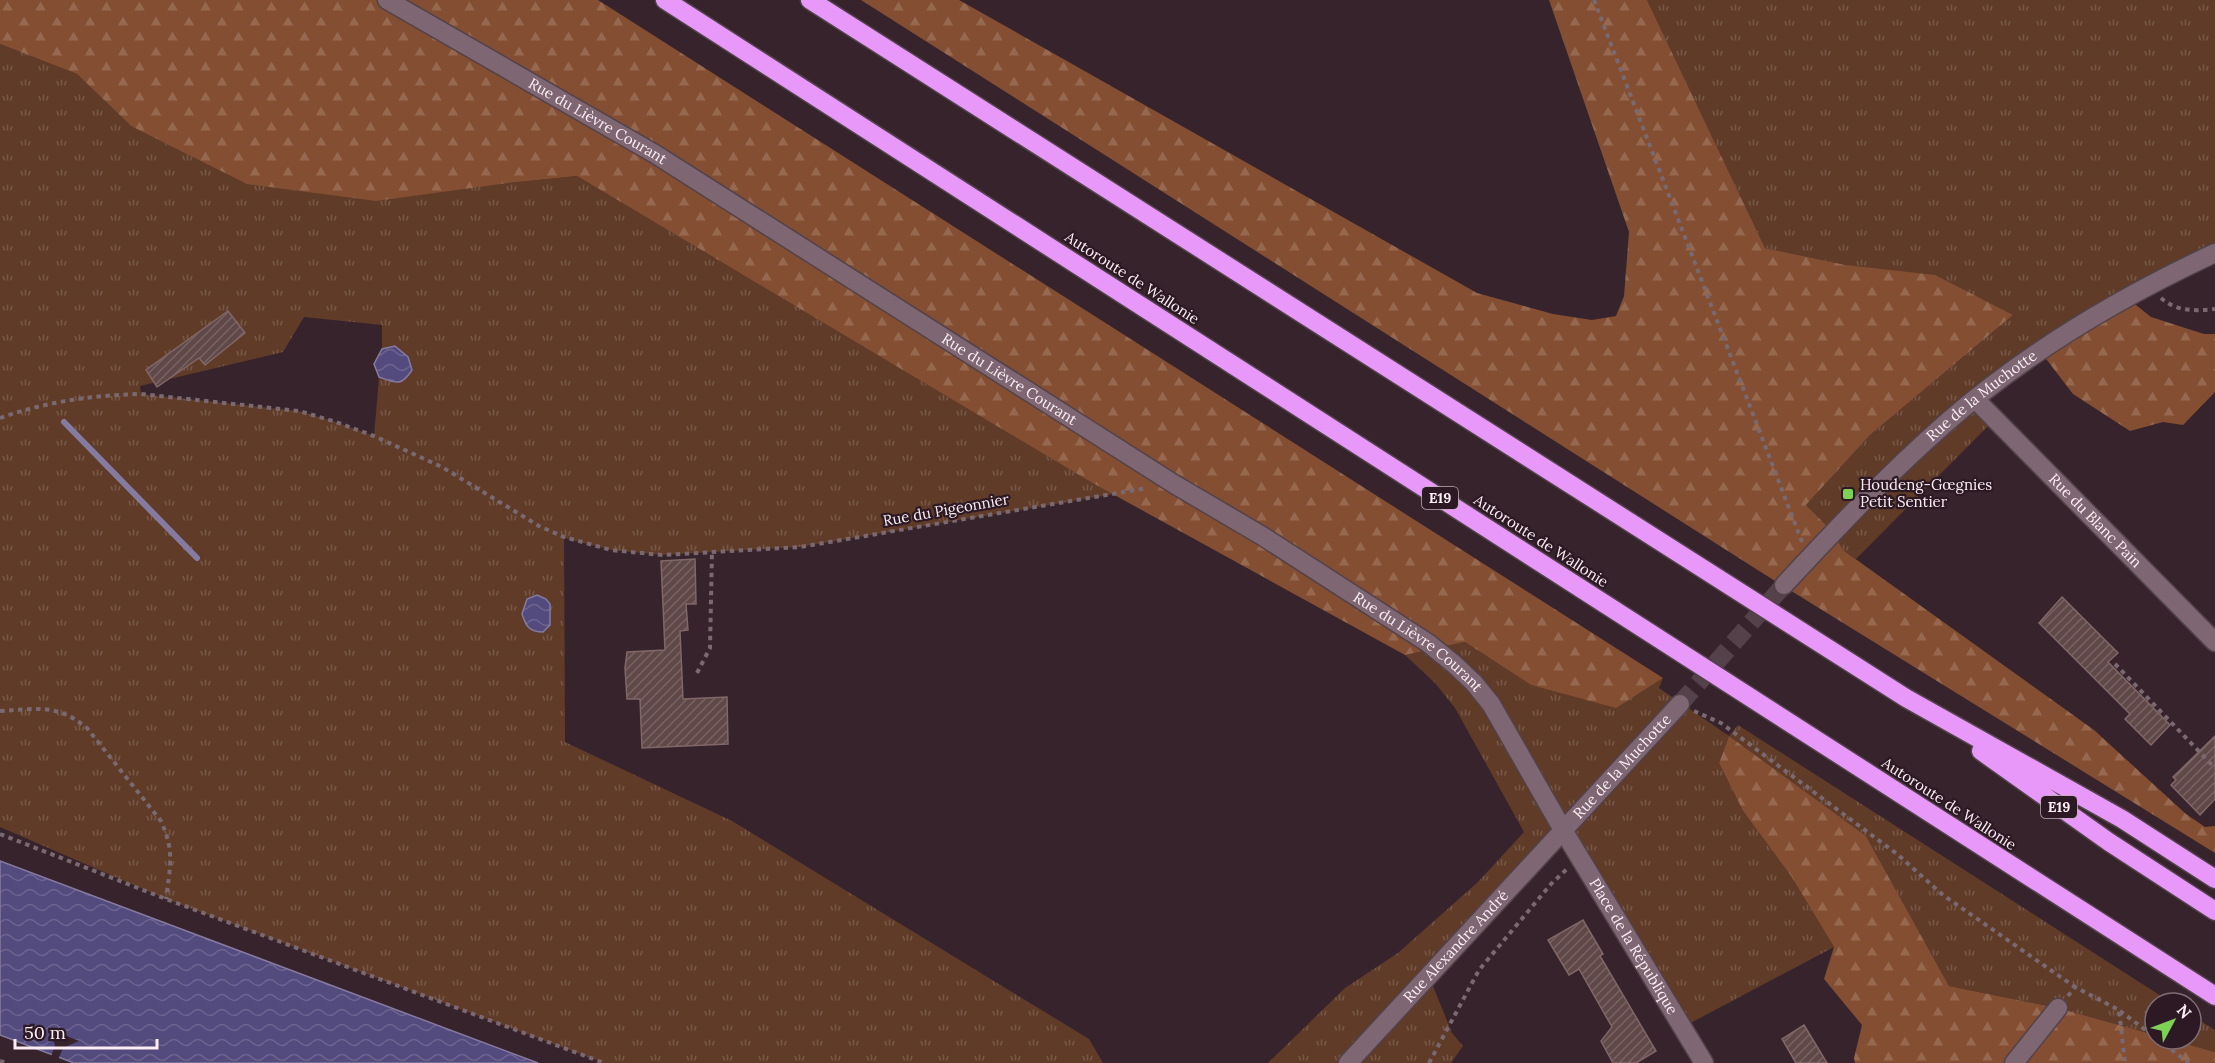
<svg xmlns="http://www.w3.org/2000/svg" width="2215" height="1063" viewBox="0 0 2215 1063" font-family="Lora,serif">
<defs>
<pattern id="grass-tufts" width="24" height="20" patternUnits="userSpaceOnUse" patternTransform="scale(1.5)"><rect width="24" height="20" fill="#5f3b28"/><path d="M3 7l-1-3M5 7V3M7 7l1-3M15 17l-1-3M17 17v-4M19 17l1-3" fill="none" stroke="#775848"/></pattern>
<pattern id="forest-firs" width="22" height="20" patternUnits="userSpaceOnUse" patternTransform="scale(1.5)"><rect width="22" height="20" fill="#834e31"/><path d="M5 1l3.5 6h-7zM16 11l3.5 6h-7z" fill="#95684f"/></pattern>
<pattern id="water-waves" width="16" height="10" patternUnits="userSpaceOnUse" patternTransform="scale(1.5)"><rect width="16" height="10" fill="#534a7d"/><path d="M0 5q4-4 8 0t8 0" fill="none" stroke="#6d6490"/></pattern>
<pattern id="building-hatch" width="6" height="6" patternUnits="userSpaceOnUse" patternTransform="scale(1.5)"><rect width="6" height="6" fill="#604848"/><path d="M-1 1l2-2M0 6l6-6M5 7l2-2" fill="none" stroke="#786363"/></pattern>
</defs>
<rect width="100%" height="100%" fill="#37232c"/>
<path fill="url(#grass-tufts)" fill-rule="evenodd" d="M 1647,0 L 2215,0 L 2215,253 L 1975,399 L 1994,420 L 1856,559 L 1843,550 L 1833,532 L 1806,505 L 1870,435 L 2012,316 L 1846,265 L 1765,248 Z
M 0,44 L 77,74 L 131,126 L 508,183 L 577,176 L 1089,481 L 1115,494 L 800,547 L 662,555 L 611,550 L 564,538 L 565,742 L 732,821 L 1089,1039 L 1103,1063 L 604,1063 L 166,899 L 0,827 ZM 304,317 L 382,325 L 382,349 L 374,364 L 379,378 L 374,436 L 333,421 L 299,411 L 141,394 L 140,386 L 283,352 Z
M 1465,642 L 1531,685 L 1616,707 L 1663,678 L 1659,688 L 1729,736 L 1738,725 L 2172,1003 L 2155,1003 L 2155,1035 L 2058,1008 L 1949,986 L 1866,836 L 1729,736 L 1719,763 L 1743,811 L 1791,876 L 1834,947 L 1683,1027 L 1563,830 L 1429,976 L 1452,1033 L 1463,1046 L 1451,1063 L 1268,1063 L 1345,988 L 1398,953 L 1478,882 L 1524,832 L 1455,708 L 1435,683 L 1405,655 Z
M 2191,1015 L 2215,1030 L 2215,1052 L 2169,1039 L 2191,1039 Z"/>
<path fill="url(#forest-firs)" d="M 0,0 L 598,0 L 1663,678 L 1616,708 L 1531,685 L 1465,642 L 1405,655 L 1089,481 L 577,176 L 508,183 L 376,201 L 247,184 L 131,126 L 77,74 L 0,44 Z
M 861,0 L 959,0 L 1477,293 L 1553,314 L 1592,320 L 1616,316 L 1624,296 L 1629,232 L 1549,0 L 1647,0 L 1765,248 L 1846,265 L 1935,275 L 2013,315 L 1870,435 L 1806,505 L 1833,532 L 1843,550 L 2094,730 L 2186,814 L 2205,827 L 2215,826 L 2215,853 L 1764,574 Z
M 2126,297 L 2151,317 L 2204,334 L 2215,334 L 2215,392 L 2183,425 L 2163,422 L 2130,431 L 2073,394 L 2040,351 Z
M 1729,736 L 1866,836 L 1949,986 L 2058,1008 L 2155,1035 L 2155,1039 L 2169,1039 L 2215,1052 L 2215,1063 L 1855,1063 L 1854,1058 L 1862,1025 L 1824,979 L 1834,947 L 1791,876 L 1743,811 L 1719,763 Z"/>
<path fill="url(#water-waves)" stroke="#857ba0" stroke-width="1.5" d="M 395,346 L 408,357 L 412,370 C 401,387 396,383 379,377 L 374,364 L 382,349 Z
M 537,595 L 546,599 L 550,604 L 550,625 L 543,632 C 529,632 526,626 522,614 L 527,599 Z
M 0,861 L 538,1063 L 74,1063 L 0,1035 Z"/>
<path fill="#37232c" d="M 49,1029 L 79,1041 L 63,1048 L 58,1060 L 51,1057 L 55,1045 Z"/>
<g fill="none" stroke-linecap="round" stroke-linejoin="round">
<path stroke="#857ba0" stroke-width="6" d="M 64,422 L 197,558"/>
</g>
<path fill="url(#building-hatch)" stroke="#816767" stroke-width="1.5" d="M 228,311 L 245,333 L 205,365 L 199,358 L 157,387 L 146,370 Z
M 695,559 L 696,604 L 686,604 L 688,630 L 680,631 L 683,699 L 727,697 L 728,744 L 642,748 L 640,699 L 627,699 L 625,668 L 627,652 L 665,650 L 661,561 Z
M 2062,597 L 2118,653 L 2108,662 L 2170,725 L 2151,745 L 2125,719 L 2130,714 L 2039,623 Z
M 2215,736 L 2215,799 L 2200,815 L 2171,785 L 2176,780 L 2173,777 Z
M 1583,920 L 1603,954 L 1600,956 L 1656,1051 L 1636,1063 L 1613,1063 L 1601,1041 L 1612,1027 L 1579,969 L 1569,975 L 1548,940 Z
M 1804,1025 L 1827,1063 L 1796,1063 L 1782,1039 Z"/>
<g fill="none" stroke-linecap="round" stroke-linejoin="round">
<path stroke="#54414a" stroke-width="18" stroke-dasharray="18 9" stroke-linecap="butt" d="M 1680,704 L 1784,585"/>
<g stroke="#52424a" stroke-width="21">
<g id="minor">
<path id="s1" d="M 387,0 L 655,154 L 1174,484 L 1264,537 L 1428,643 L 1455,665 L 1474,683 L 1491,704 L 1563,830 L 1704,1063"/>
<path id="s2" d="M 1975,399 L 2215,642"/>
<path id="s3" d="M 1784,585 C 1836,529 1888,474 1946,423 C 2026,353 2118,298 2215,253"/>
<path id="s4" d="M 1348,1063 L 1680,704"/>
<path d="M 2014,1063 L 2058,1008"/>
</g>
</g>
<g stroke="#52424a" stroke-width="21">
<path id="highway" d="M 665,0 L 2215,996
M 810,0 L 1906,698 L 2122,819 L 2215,879
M 1981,751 L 2109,842 L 2215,911"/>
</g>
<path stroke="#7a6971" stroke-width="4" stroke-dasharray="4.5 4.5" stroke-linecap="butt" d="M 1594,0 L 1802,542
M 2161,298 C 2177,312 2195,311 2215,309
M 0,418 C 45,402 93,395 141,394 L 299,411 L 333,421 L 374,436 L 442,467 L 539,526 L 564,537 L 611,550 L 662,555 L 800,547 L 1147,488
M 2115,664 L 2215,768
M 697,673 L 710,648 L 712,551
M 0,711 C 37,709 56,703 87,728 L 161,821 C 175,852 170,867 166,899
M 1694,711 L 1721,723 L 1897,854 L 1943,895 L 2075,987
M 0,834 L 166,899 L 604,1063
M 2068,996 L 2075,987 L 2119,1010 L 2125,1063
M 2120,1011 L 2155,1037
M 2157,1039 L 2189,1063
M 0,1061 L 6,1063
M 1429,1063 L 1479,970 L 1551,884 L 1567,869"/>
<use href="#minor" stroke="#7e6772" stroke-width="18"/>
<use href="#highway" stroke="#e798f9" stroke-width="18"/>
</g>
<rect fill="#7dd154" stroke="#2c1923" stroke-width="2" x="1842" y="488" width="12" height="12" rx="3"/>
<g text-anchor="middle" stroke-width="4.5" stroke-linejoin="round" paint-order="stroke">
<g fill="#2c1923" stroke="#bdadb5" stroke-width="1.5">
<rect x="1422" y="487" width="36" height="22" rx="4.5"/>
<rect x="2041" y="796" width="36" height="22" rx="4.5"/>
</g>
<g font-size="14" font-weight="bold" fill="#fbedf3">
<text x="1440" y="503">E19</text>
<text x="2059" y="812">E19</text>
</g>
<g font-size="15" fill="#fbedf3" stroke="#2c1923">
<text dy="5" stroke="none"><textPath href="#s1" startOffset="243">Rue du Lièvre Courant</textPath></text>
<text transform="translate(1132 278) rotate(33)" y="5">Autoroute de Wallonie</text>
<text dy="5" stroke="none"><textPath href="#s1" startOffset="729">Rue du Lièvre Courant</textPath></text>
<text dy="5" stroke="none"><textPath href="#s3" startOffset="274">Rue de la Muchotte</textPath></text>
<text transform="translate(946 510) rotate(-10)" y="5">Rue du Pigeonnier</text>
<text dy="5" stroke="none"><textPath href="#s2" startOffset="171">Rue du Blanc Pain</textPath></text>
<text transform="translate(1541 541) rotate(33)" y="5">Autoroute de Wallonie</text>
<text dy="5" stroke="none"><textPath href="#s1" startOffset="1215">Rue du Lièvre Courant</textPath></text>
<text dy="5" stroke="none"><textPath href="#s4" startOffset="404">Rue de la Muchotte</textPath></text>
<text transform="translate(1949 804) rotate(33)" y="5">Autoroute de Wallonie</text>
<text dy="5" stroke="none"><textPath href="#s4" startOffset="159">Rue Alexandre André</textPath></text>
<text dy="5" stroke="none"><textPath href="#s1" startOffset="1593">Place de la République</textPath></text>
</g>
<g font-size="15" fill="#fbedf3" stroke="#2c1923" text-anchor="start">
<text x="1860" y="490">Houdeng-Gœgnies<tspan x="1860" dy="17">Petit Sentier</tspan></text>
</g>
</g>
<g transform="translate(2173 1021) rotate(49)"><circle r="28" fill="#2c1923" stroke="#7f6e76" stroke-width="1.5"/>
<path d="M0-4.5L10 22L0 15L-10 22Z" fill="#7dd154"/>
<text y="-9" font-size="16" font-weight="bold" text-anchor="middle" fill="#fbedf3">N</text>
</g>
<path d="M15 1039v9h142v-9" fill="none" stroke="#fbedf3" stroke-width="3"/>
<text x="24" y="1039" font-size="18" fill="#fbedf3" stroke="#2c1923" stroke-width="4.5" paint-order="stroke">50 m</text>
</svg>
